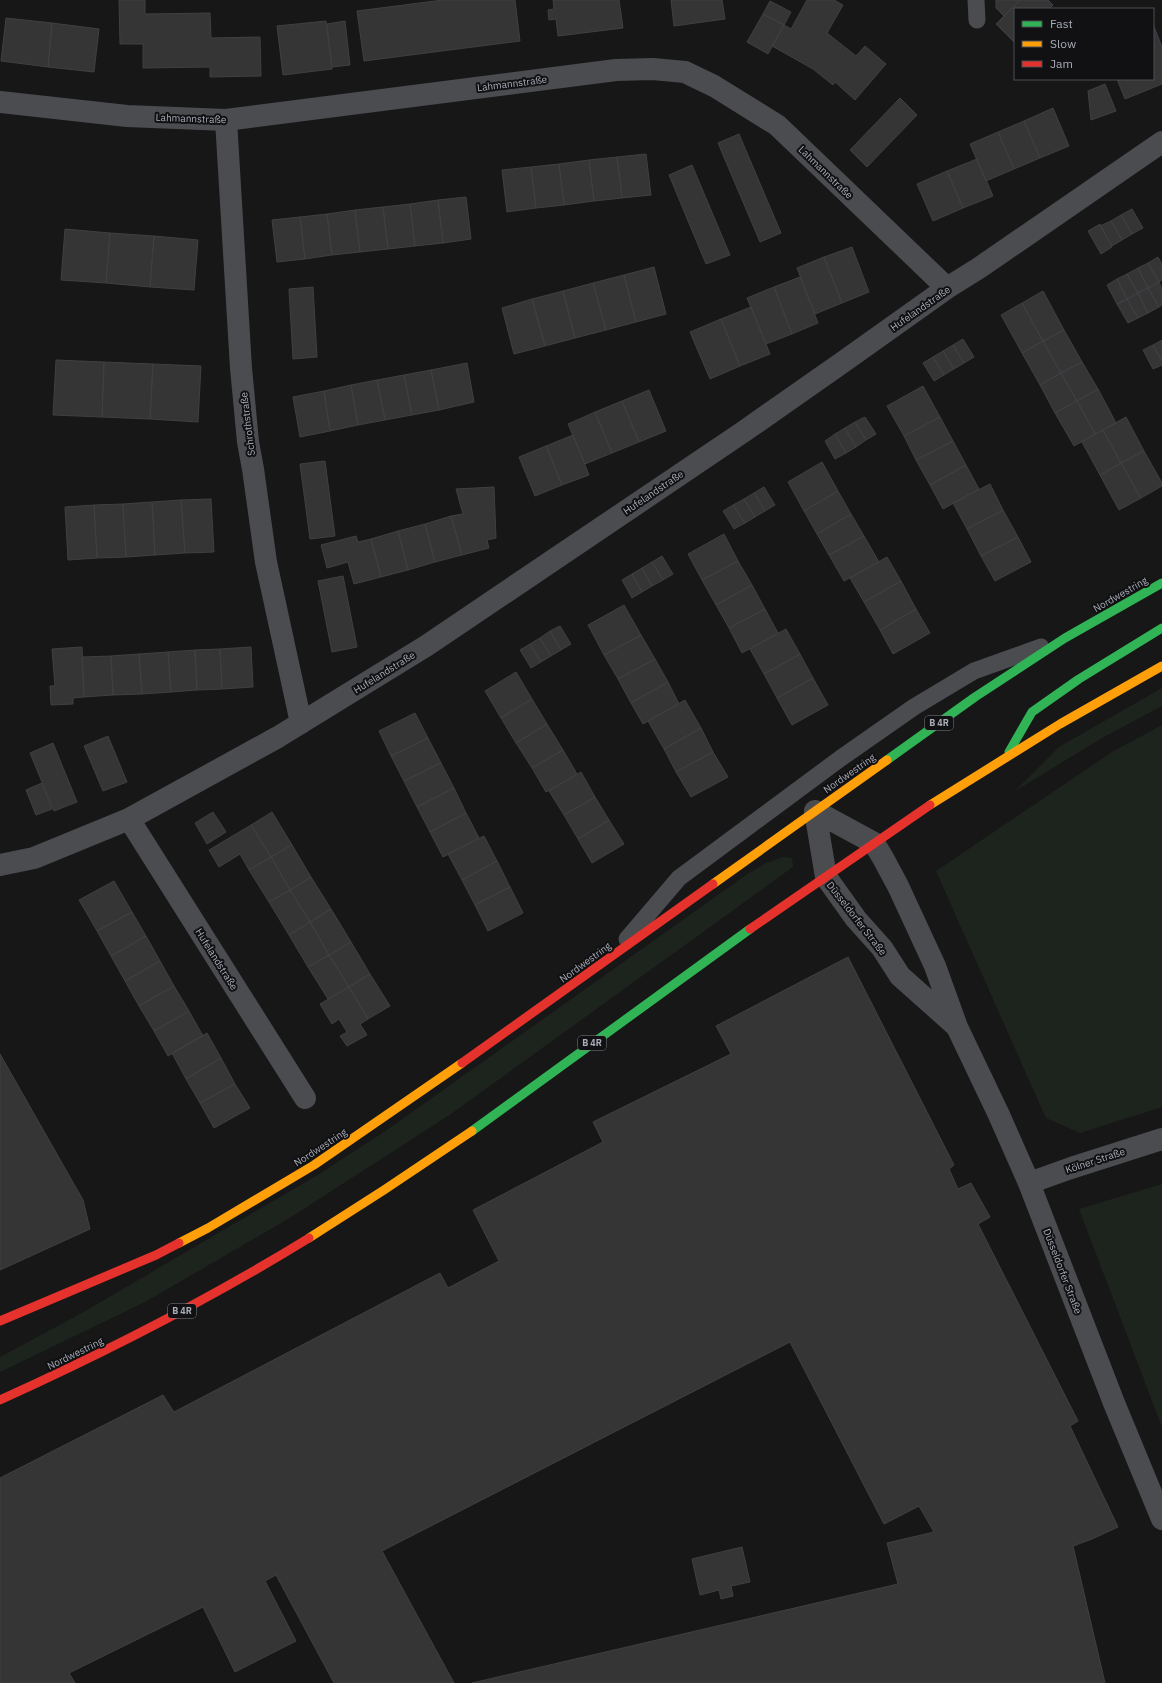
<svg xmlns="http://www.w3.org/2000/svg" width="1162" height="1683" viewBox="0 0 1162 1683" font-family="'IBM Plex Sans',sans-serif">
<rect width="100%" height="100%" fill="#171717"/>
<path fill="#1d241e" d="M 1162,688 L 1162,706 L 1102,738 L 1015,791 L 1059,747 Z
M 1162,725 L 1162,1107 L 1080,1133 L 1046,1118 L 936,871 L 1112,752 Z
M 783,857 L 792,858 L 793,867 L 451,1114 L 288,1219 L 145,1302 L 0,1372 L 0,1357 L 82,1313 L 208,1239 L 316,1176 L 384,1132 L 746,875 L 766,863 Z
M 1162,1184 L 1162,1427 L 1079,1209 Z"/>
<path fill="#353536" stroke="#3f4043" d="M 119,0 L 145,0 L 145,14 L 210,13 L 211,38 L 260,37 L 261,76 L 210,77 L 210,67 L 143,68 L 143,44 L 120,44 Z
M 443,0 L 515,0 L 520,41 L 364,61 L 357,11 Z
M 553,0 L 619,0 L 623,28 L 558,36 L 556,19 L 549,20 L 548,10 L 554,9 Z
M 671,0 L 722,0 L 725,19 L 674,26 Z
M 807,0 L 834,0 L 843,5 L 827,33 L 856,56 L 865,46 L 886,64 L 855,100 L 835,82 L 833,85 L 813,69 L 772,46 L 784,25 L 791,29 Z
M 996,0 L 1020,0 L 1004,16 L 996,8 Z
M 1020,0 L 1048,0 L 1053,5 L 1049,9 L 1015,9 L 1015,41 L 1014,42 L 996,24 Z
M 770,1 L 791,12 L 784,25 L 763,14 Z
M 763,14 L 784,25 L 768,54 L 747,42 Z
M 6,18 L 52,23 L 48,67 L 1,61 Z
M 326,21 L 332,69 L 283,75 L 277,26 Z
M 345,21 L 350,65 L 332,67 L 327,24 Z
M 52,23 L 99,29 L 94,72 L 48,67 Z
M 1153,24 L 1162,47 L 1162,84 L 1125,99 L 1117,79 L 1153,79 Z
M 1105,84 L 1116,111 L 1091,120 L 1088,91 Z
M 900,98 L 917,115 L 867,167 L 850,150 Z
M 1053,108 L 1069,146 L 1040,158 L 1024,121 Z
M 1024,121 L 1040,158 L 1014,169 L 998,132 Z
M 998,132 L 1014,169 L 986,181 L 970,144 Z
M 739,134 L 781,233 L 760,242 L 718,143 Z
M 646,154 L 651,195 L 622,198 L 617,157 Z
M 617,157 L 622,198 L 594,201 L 589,160 Z
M 977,159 L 993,196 L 963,208 L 947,171 Z
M 589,160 L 594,201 L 564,205 L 559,164 Z
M 559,164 L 564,205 L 536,208 L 531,167 Z
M 692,165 L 730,255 L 706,264 L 669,175 Z
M 531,167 L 536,208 L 507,212 L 502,170 Z
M 947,171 L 963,208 L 933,221 L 917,184 Z
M 466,197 L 471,239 L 443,243 L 438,200 Z
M 438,200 L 443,243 L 415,246 L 410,204 Z
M 410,204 L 415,246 L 388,249 L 383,207 Z
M 383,207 L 388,249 L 360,252 L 355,210 Z
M 1132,209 L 1143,228 L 1132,234 L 1121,215 Z
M 355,210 L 360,252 L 332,255 L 327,214 Z
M 327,214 L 332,255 L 305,259 L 300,217 Z
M 1121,215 L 1132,234 L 1122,240 L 1111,221 Z
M 300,217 L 305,259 L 277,262 L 272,220 Z
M 1111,221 L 1122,240 L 1112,246 L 1100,226 Z
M 1100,224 L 1112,247 L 1101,254 L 1088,231 Z
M 65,229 L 110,233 L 106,283 L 61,280 Z
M 110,233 L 154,236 L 150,287 L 106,283 Z
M 154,236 L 198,240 L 194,290 L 150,287 Z
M 852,247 L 869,292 L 842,303 L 824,257 Z
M 824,257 L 842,303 L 815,314 L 797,268 Z
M 1158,257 L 1162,264 L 1162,280 L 1159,282 L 1148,263 Z
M 1148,263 L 1159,282 L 1148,288 L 1138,268 Z
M 654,267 L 666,314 L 636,322 L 624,275 Z
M 1138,268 L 1148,288 L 1138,293 L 1127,274 Z
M 1127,274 L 1138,293 L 1127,299 L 1117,279 Z
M 624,275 L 636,322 L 606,330 L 593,283 Z
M 800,277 L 818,323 L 792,334 L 774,287 Z
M 1117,279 L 1127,299 L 1117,304 L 1107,285 Z
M 1159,282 L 1162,289 L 1162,305 L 1159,307 L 1148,288 Z
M 593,283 L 606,330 L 575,338 L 563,291 Z
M 313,287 L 317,357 L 293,359 L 289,289 Z
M 774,287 L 792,334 L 766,344 L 747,298 Z
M 1148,288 L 1159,307 L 1148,313 L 1138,293 Z
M 563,291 L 575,338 L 545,346 L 532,299 Z
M 1043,291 L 1064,330 L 1043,341 L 1022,303 Z
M 1138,293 L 1148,313 L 1138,318 L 1127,299 Z
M 532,299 L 545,346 L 514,354 L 502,308 Z
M 1127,299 L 1138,318 L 1128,323 L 1117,304 Z
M 1022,303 L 1043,341 L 1022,353 L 1001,315 Z
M 751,307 L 770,354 L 740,366 L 721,319 Z
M 721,319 L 740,366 L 710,379 L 690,332 Z
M 1064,330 L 1082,362 L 1061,373 L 1043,341 Z
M 963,339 L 974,357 L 964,363 L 953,345 Z
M 1162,340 L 1162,361 L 1153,345 Z
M 1043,341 L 1061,373 L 1040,385 L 1022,353 Z
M 953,345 L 964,363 L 954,369 L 943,351 Z
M 1153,345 L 1162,361 L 1162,365 L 1153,369 L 1143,350 Z
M 943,351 L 954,369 L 944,375 L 933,357 Z
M 933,357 L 944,375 L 934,381 L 923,363 Z
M 56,360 L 104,362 L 102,417 L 53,415 Z
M 104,362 L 153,364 L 150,419 L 102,417 Z
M 1082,362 L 1098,389 L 1077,401 L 1061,373 Z
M 467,363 L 474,402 L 439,410 L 431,370 Z
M 153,364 L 201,366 L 198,422 L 150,419 Z
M 431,370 L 439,410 L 412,415 L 404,375 Z
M 1061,373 L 1077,401 L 1055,413 L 1040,385 Z
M 404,375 L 412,415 L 385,420 L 377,380 Z
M 377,380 L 385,420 L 358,425 L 351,385 Z
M 351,385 L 358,425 L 330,431 L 324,391 Z
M 923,386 L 940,417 L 904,436 L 887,406 Z
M 1098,389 L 1116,423 L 1095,434 L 1077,401 Z
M 649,390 L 666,431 L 639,442 L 622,401 Z
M 324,391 L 330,431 L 300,437 L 293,397 Z
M 622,401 L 639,442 L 612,453 L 595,412 Z
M 1077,401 L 1095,434 L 1074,446 L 1055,413 Z
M 595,412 L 612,453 L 585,464 L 568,424 Z
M 865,417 L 876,434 L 866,440 L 855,422 Z
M 940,417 L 953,441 L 916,460 L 904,436 Z
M 1126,417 L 1144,451 L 1121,463 L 1103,430 Z
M 855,422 L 866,440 L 856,447 L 845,428 Z
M 845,428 L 856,447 L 846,453 L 835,434 Z
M 1103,430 L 1121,463 L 1100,475 L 1082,442 Z
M 835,434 L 846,453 L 835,459 L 825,441 Z
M 573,435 L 589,475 L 562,485 L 546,446 Z
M 953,441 L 966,465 L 930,485 L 916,460 Z
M 546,446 L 562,485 L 535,496 L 519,457 Z
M 1144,451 L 1162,483 L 1162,486 L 1141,498 L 1121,463 Z
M 325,461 L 335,536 L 310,539 L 300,464 Z
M 822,462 L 838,491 L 804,511 L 788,482 Z
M 1121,463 L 1141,498 L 1119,510 L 1100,475 Z
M 966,465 L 979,489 L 943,509 L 930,485 Z
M 990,484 L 1003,510 L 967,529 L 953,503 Z
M 494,487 L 496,538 L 487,540 L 489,548 L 462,555 L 451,516 L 463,514 L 456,489 Z
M 764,487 L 775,505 L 765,511 L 754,493 Z
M 838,491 L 851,514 L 817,534 L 804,511 Z
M 754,493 L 765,511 L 755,517 L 744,499 Z
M 211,499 L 214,552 L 185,553 L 181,500 Z
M 744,499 L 755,517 L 745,523 L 733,505 Z
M 181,500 L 185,553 L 155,555 L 152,502 Z
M 152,502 L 155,555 L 126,557 L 123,504 Z
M 123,504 L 126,557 L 97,558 L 94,505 Z
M 94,505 L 97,558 L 68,560 L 65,507 Z
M 733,505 L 745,523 L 734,529 L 723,511 Z
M 1003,510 L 1018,537 L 981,556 L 967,529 Z
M 851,514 L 864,536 L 829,555 L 817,534 Z
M 451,516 L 462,555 L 435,562 L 425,524 Z
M 425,524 L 435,562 L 408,570 L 398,531 Z
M 398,531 L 408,570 L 381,577 L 371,539 Z
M 724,534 L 738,561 L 702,580 L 688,554 Z
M 356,536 L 358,542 L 371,539 L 381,577 L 354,584 L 348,562 L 327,568 L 321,545 Z
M 864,536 L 879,562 L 844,581 L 829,555 Z
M 1018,537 L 1031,562 L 995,581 L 981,556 Z
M 662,556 L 673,574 L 663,580 L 652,562 Z
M 887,557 L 901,581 L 864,602 L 850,578 Z
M 738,561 L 752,585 L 716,605 L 702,580 Z
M 652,562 L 663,580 L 652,586 L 642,568 Z
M 642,568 L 652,586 L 642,592 L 632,574 Z
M 632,574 L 642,592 L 632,598 L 622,580 Z
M 343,576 L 357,647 L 332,652 L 318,581 Z
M 901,581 L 916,609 L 880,630 L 864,602 Z
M 752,585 L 765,609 L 729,628 L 716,605 Z
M 624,605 L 641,635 L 604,655 L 588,625 Z
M 765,609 L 778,633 L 742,653 L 729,628 Z
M 916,609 L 930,633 L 893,654 L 880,630 Z
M 560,626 L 571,644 L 561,650 L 550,631 Z
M 786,629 L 800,654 L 764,674 L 750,649 Z
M 550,631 L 561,650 L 551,656 L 540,638 Z
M 641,635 L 655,659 L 618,679 L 604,655 Z
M 540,638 L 551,656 L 541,662 L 530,644 Z
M 530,644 L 541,662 L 531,668 L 520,650 Z
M 82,647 L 84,697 L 73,698 L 73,704 L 51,705 L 50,686 L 55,686 L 52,649 Z
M 251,647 L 253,687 L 222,689 L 220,649 Z
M 220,649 L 222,689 L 197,690 L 195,650 Z
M 195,650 L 197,690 L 171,692 L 168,652 Z
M 168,652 L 171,692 L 142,694 L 139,654 Z
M 139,654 L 142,694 L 113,695 L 111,656 Z
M 800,654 L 813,678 L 777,698 L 764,674 Z
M 111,656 L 113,695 L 84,697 L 82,657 Z
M 655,659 L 668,682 L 631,703 L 618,679 Z
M 516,672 L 532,699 L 501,718 L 485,691 Z
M 813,678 L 828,705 L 792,725 L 777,698 Z
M 668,682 L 679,704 L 643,724 L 631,703 Z
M 532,699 L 547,724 L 516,743 L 501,718 Z
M 685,700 L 701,728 L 664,749 L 648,721 Z
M 415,713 L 428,738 L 391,756 L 379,731 Z
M 547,724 L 563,750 L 532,768 L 516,743 Z
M 701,728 L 713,752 L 676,772 L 664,749 Z
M 108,736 L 127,782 L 103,791 L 84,746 Z
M 428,738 L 441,763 L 404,781 L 391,756 Z
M 53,743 L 77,802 L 54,811 L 30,753 Z
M 563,750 L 577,774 L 546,792 L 532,768 Z
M 713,752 L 728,777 L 691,797 L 676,772 Z
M 441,763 L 454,788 L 417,807 L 404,781 Z
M 581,772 L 595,797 L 564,815 L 549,791 Z
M 42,783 L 52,809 L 36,815 L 26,790 Z
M 454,788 L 466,813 L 430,832 L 417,807 Z
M 595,797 L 609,820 L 578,839 L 564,815 Z
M 213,812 L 226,832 L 207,844 L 195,823 Z
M 272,812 L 292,845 L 271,857 L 251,825 Z
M 466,813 L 479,838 L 443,857 L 430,832 Z
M 609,820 L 624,844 L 592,863 L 578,839 Z
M 251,825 L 271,857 L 249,870 L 240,854 L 219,867 L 209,850 Z
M 484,836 L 497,861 L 462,880 L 448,854 Z
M 292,845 L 311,877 L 290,890 L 271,857 Z
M 271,857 L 290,890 L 269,902 L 249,870 Z
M 497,861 L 510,887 L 475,905 L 462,880 Z
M 311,877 L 331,909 L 310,922 L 290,890 Z
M 114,881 L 132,912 L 97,931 L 79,900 Z
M 510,887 L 523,913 L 488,931 L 475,905 Z
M 290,890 L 310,922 L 289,935 L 269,902 Z
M 331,909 L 351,942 L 329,955 L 310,922 Z
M 132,912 L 146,936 L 111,956 L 97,931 Z
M 310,922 L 329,955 L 308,967 L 289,935 Z
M 146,936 L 160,961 L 125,981 L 111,956 Z
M 351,942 L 370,974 L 349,987 L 329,955 Z
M 329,955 L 349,987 L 328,999 L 308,967 Z
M 848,957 L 954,1165 L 949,1169 L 958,1189 L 971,1183 L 990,1217 L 978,1224 L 1078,1421 L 1070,1426 L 1118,1527 L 1092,1539 L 1073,1546 L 1105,1683 L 472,1683 L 898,1584 L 887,1543 L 934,1532 L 919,1506 L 884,1524 L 790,1342 L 382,1551 L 454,1683 L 334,1683 L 276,1575 L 265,1581 L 296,1641 L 235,1672 L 203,1607 L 69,1673 L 75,1683 L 0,1683 L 0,1478 L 163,1395 L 174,1412 L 440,1273 L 448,1288 L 499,1261 L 473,1210 L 603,1142 L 593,1122 L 731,1054 L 716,1026 Z
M 160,961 L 174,986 L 139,1006 L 125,981 Z
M 370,974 L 390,1006 L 368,1019 L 349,987 Z
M 174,986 L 189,1011 L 154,1031 L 139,1006 Z
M 349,987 L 368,1019 L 360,1024 L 367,1035 L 347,1046 L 340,1036 L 347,1032 L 339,1019 L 332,1024 L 320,1004 Z
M 189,1011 L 203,1036 L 168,1056 L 154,1031 Z
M 207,1033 L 221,1058 L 186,1079 L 172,1053 Z
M 0,1054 L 83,1200 L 90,1229 L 0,1270 Z
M 221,1058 L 235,1084 L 200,1103 L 186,1079 Z
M 235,1084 L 250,1108 L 214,1128 L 200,1103 Z
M 742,1547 L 750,1582 L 731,1586 L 733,1596 L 721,1599 L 719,1590 L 700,1595 L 692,1559 Z"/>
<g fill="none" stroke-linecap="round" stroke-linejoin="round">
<path stroke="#4b4c50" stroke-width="17" d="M 976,0 L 977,20
M 627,939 L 679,878 L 841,758 L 914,707 L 974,671 L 1041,647"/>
<path stroke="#4b4c50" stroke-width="22" d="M 0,102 L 127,116 L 226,120 L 616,70 L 653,69 L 685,72 L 714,86 L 777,125 L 947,288
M 226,120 L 241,368 L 248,442 L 253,469 L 266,562 L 301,723
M 815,811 L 874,843 L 883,858 L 898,886 L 935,966 L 957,1027 L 999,1115 L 1029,1183 L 1114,1403 L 1162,1519
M 815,811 L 826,877 L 856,919 L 882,948 L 900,976 L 955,1025
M 129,819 L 305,1098
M 0,865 L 34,858 L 129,819 L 278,737 L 426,646 L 743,432 L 843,362 L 947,288 L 979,268 L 1162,142
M 1029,1183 L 1071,1168 L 1162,1139"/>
<path stroke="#30b455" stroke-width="9" d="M 1009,752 L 1032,712 L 1079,679 L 1162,628
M 887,760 L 975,697 L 1065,638 L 1162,583
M 472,1131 L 750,929"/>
<path stroke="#ff9f0a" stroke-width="9" d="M 930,805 L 1060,724 L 1162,666
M 713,884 L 887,760
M 309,1238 L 384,1190 L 472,1131
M 179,1243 L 208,1228 L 314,1165 L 462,1063"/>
<path stroke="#e5322d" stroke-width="9" d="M 750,929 L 930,805
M 462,1063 L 713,884
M 0,1321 L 156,1255 L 179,1243
M 0,1400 C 106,1352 210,1299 309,1238"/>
</g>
<g text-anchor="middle" stroke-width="4" stroke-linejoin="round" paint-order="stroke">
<g fill="#111113" stroke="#7b7e86" stroke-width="1">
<rect x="925" y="716" width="28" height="14" rx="3"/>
<rect x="578" y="1036" width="28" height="14" rx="3"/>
<rect x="168" y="1304" width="28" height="14" rx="3"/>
</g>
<g font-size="9" font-weight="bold" fill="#a8adb8">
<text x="939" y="726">B 4R</text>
<text x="592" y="1046">B 4R</text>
<text x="182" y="1314">B 4R</text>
</g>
<g font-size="10" fill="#a8adb8" stroke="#111113">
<text transform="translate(512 83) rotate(-7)" y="4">Lahmannstraße</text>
<text transform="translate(191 118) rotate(2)" y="4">Lahmannstraße</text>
<text transform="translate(826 172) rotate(44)" y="4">Lahmannstraße</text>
<text transform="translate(920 308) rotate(-35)" y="4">Hufelandstraße</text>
<text transform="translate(247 424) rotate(-97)" y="4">Schrothstraße</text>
<text transform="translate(653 492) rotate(-34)" y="4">Hufelandstraße</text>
<text transform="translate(1120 594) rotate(-30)" y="4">Nordwestring</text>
<text transform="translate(384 672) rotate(-32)" y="4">Hufelandstraße</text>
<text transform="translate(849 773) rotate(-35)" y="4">Nordwestring</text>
<text transform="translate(857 918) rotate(52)" y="4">Düsseldorfer Straße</text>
<text transform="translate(217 959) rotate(58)" y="4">Hufelandstraße</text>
<text transform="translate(585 962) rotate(-36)" y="4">Nordwestring</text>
<text transform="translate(320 1147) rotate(-33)" y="4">Nordwestring</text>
<text transform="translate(1095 1160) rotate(-18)" y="4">Kölner Straße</text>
<text transform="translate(1063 1271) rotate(69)" y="4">Düsseldorfer Straße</text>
<text transform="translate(75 1353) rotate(-26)" y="4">Nordwestring</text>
</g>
</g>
<rect x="1014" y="8" width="140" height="72" fill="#111113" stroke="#4d4f55"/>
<rect x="1022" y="21" width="20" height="6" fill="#30b455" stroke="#4d4f55"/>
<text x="1050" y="28" font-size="12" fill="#a8adb8">Fast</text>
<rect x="1022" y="41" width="20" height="6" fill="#ff9f0a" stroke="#4d4f55"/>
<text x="1050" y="48" font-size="12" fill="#a8adb8">Slow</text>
<rect x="1022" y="61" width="20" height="6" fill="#e5322d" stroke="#4d4f55"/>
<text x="1050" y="68" font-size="12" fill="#a8adb8">Jam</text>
</svg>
